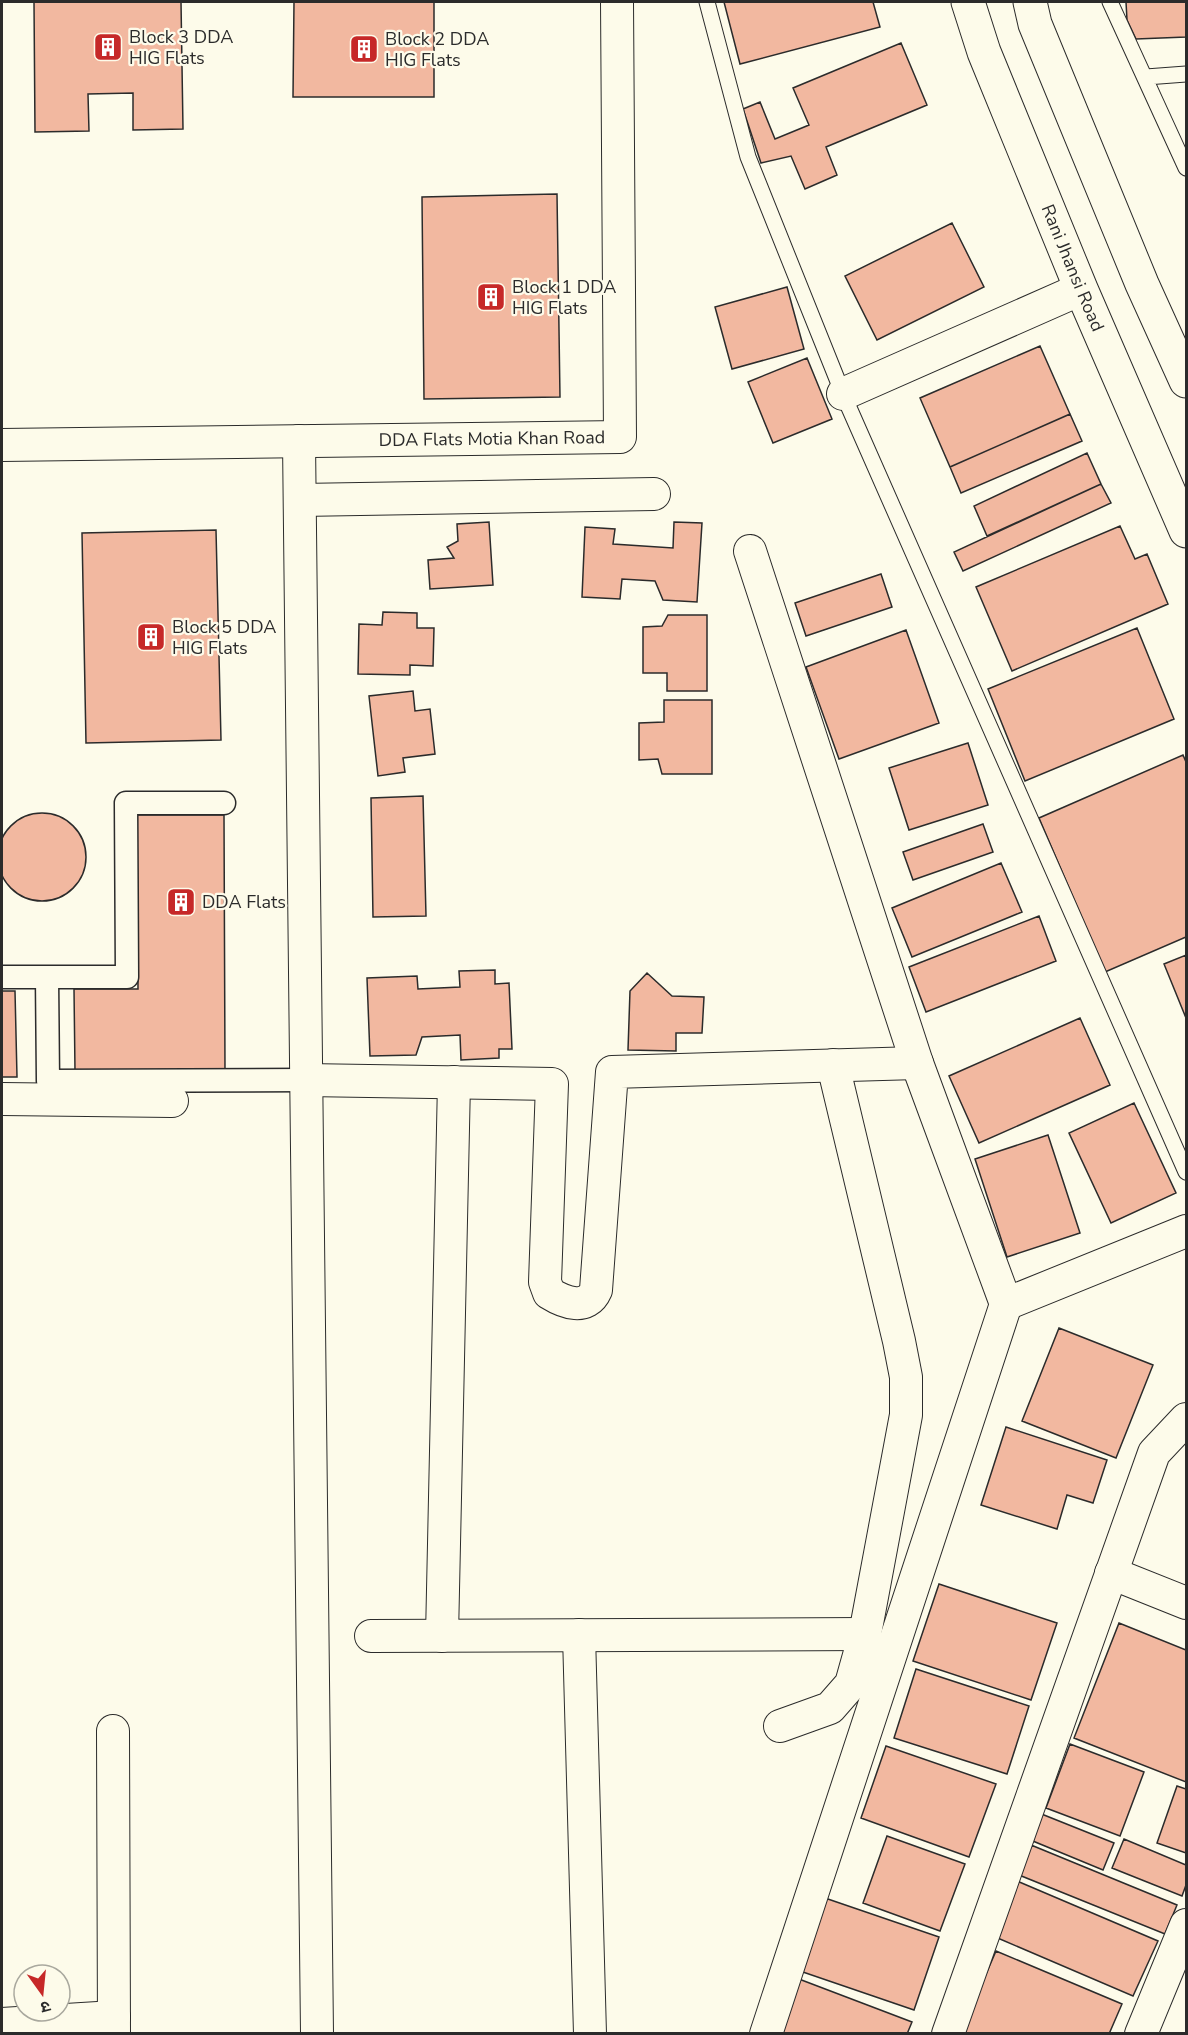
<svg xmlns="http://www.w3.org/2000/svg" width="1188" height="2035" viewBox="0 0 1188 2035" font-family="'Nunito Sans','Noto Sans Devanagari',sans-serif">
<rect width="100%" height="100%" fill="#fdfbea"/>
<path fill="#f2b8a0" stroke="#2b2b2b" stroke-width="1.5" d="M 34,2 L 181,2 L 183,129 L 133,130 L 133,93 L 88,94 L 89,131 L 35,132 Z
M 294,2 L 434,2 L 434,97 L 293,97 Z
M 724,2 L 873,2 L 880,27 L 740,64 Z
M 1126,2 L 1186,2 L 1186,37 L 1136,39 L 1127,20 Z
M 901,43 L 927,105 L 826,147 L 837,175 L 805,189 L 791,156 L 761,163 L 743,109 L 760,102 L 775,139 L 809,125 L 793,88 Z
M 557,194 L 560,397 L 424,399 L 422,197 Z
M 952,223 L 984,287 L 877,340 L 845,276 Z
M 787,287 L 804,349 L 732,369 L 715,307 Z
M 1040,346 L 1070,414 L 950,467 L 920,398 Z
M 807,358 L 832,419 L 773,443 L 748,382 Z
M 1070,414 L 1082,441 L 961,493 L 950,467 Z
M 1087,453 L 1101,484 L 987,536 L 974,506 Z
M 1101,484 L 1111,503 L 963,571 L 954,552 Z
M 489,522 L 493,585 L 430,589 L 428,560 L 454,558 L 447,547 L 458,541 L 457,524 Z
M 674,522 L 702,523 L 697,602 L 663,600 L 655,581 L 622,579 L 620,599 L 582,597 L 585,527 L 615,529 L 613,544 L 673,548 Z
M 1120,526 L 1135,559 L 1147,554 L 1168,604 L 1012,671 L 976,587 Z
M 216,530 L 221,740 L 86,743 L 82,533 Z
M 881,574 L 892,607 L 806,636 L 795,603 Z
M 383,612 L 417,613 L 417,628 L 434,628 L 433,666 L 410,665 L 410,675 L 358,674 L 359,624 L 382,625 Z
M 668,615 L 707,615 L 707,691 L 667,691 L 667,673 L 643,673 L 643,627 L 662,626 Z
M 1137,628 L 1174,719 L 1025,781 L 988,689 Z
M 906,630 L 939,723 L 839,759 L 806,667 Z
M 413,691 L 415,711 L 430,709 L 435,754 L 403,758 L 405,772 L 378,776 L 369,696 Z
M 664,700 L 712,700 L 712,774 L 662,774 L 658,759 L 639,760 L 639,723 L 664,722 Z
M 968,743 L 988,805 L 909,830 L 889,768 Z
M 1183,755 L 1186,762 L 1186,937 L 1105,972 L 1039,818 Z
M 423,796 L 426,916 L 373,917 L 371,798 Z
M-2 857a44 44 0 1 1 88 0a44 44 0 1 1-88 0Z
M 137,815 L 224,815 L 225,1070 L 75,1071 L 74,989 L 138,989 Z
M 983,824 L 993,852 L 913,880 L 903,852 Z
M 1001,863 L 1022,912 L 912,957 L 892,908 Z
M 1039,916 L 1056,961 L 926,1012 L 909,967 Z
M 1186,955 L 1186,1018 L 1164,964 Z
M 495,970 L 495,984 L 509,983 L 512,1049 L 499,1049 L 499,1058 L 461,1060 L 460,1035 L 422,1037 L 416,1055 L 370,1056 L 367,978 L 417,976 L 418,989 L 460,987 L 459,971 Z
M 647,973 L 672,996 L 704,997 L 702,1033 L 676,1033 L 676,1051 L 628,1050 L 630,991 Z
M 2,991 L 15,991 L 17,1077 L 2,1077 Z
M 1080,1018 L 1110,1085 L 979,1143 L 949,1076 Z
M 1134,1103 L 1176,1193 L 1111,1223 L 1069,1133 Z
M 1048,1135 L 1080,1233 L 1007,1257 L 975,1159 Z
M 1059,1328 L 1153,1365 L 1116,1458 L 1022,1421 Z
M 1006,1427 L 1107,1460 L 1093,1503 L 1067,1495 L 1057,1529 L 981,1505 Z
M 939,1584 L 1057,1623 L 1031,1700 L 913,1661 Z
M 1119,1623 L 1186,1650 L 1186,1782 L 1074,1738 Z
M 916,1669 L 1029,1706 L 1007,1774 L 894,1738 Z
M 1070,1744 L 1144,1772 L 1120,1836 L 1046,1808 Z
M 886,1746 L 996,1784 L 969,1857 L 861,1818 Z
M 1177,1786 L 1186,1789 L 1186,1853 L 1157,1843 Z
M 1039,1813 L 1114,1843 L 1103,1870 L 1028,1839 Z
M 887,1836 L 965,1864 L 940,1931 L 863,1903 Z
M 1124,1839 L 1186,1865 L 1186,1885 L 1182,1896 L 1112,1868 Z
M 1031,1845 L 1177,1905 L 1165,1934 L 1019,1875 Z
M 1017,1881 L 1158,1941 L 1133,1996 L 993,1936 Z
M 822,1897 L 939,1937 L 914,2010 L 797,1970 Z
M 996,1951 L 1122,2004 L 1109,2034 L 960,2034 Z
M 791,1976 L 912,2022 L 907,2034 L 769,2034 Z"/>
<g fill="none" stroke-linecap="round" stroke-linejoin="round">
<g stroke="#2b2b2b" stroke-width="17">
<path id="service" d="M 707,2 L 748,157 L 843,394 L 1186,1172
M 1110,2 L 1186,168
M 1146,77 L 1186,74"/>
</g>
<g stroke="#2b2b2b" stroke-width="25">
<path id="pedestrian" d="M 2,977 L 47,977 L 48,1081 L 306,1080
M 47,977 L 127,977 L 126,803 L 224,803"/>
</g>
<g stroke="#2b2b2b" stroke-width="34">
<g id="minor">
<path d="M 843,394 L 1081,289"/>
<path d="M 299,441 L 317,2034"/>
<path id="s1" d="M 2,445 L 620,437 L 617,2"/>
<path d="M 300,500 L 654,494"/>
<path d="M 750,551 L 917,1063 L 1006,1304 L 766,2034"/>
<path d="M 306,1080 L 552,1084 L 545,1282 L 549,1293 C 565,1303 587,1311 596,1290 L 612,1072 L 917,1063"/>
<path d="M 2,1099 L 172,1101"/>
<path d="M 1006,1304 L 1186,1231"/>
<path d="M 1111,1573 L 1186,1603"/>
<path d="M 579,1635 L 590,2034"/>
<path d="M 371,1636 L 865,1634"/>
<path d="M 442,1636 L 454,1082"/>
<path d="M 780,1726 L 830,1708 L 851,1684 L 865,1634 L 906,1415 L 906,1377 L 899,1341 L 833,1065"/>
<path d="M 113,1731 L 114,2034"/>
<path d="M 2,2024 L 114,2017"/>
<path d="M 948,2034 L 1154,1453 L 1186,1419"/>
<path d="M 1141,2034 L 1186,1925"/>
</g>
</g>
<g stroke="#2b2b2b" stroke-width="35">
<g id="secondary">
<path id="s2" d="M 968,2 L 984,52 L 1081,289 L 1186,531"/>
<path d="M 1030,2 L 1035,24 L 1142,284 L 1186,381"/>
</g>
</g>
<use href="#service" stroke="#fdfbea" stroke-width="15"/>
<use href="#pedestrian" stroke="#fdfbea" stroke-width="22"/>
<use href="#minor" stroke="#fdfbea" stroke-width="32"/>
<use href="#secondary" stroke="#fdfbea" stroke-width="33"/>
</g>
<defs>
<g id="building-square" transform="scale(1.5)"><rect x="-9" y="-9" width="18" height="18" rx="4" fill="#c62828" stroke="#fdfbea"/><path d="M-4-6H4V6H1V3H-1V6H-4ZM-2.5-4.3h1.7v1.8h-1.7ZM.8-4.3h1.7v1.8H.8ZM-2.5-1h1.7V.8h-1.7ZM.8-1h1.7V.8H.8Z" fill="#fff"/></g>
</defs>
<g fill-rule="evenodd">
<use href="#building-square" x="108" y="47"/>
<use href="#building-square" x="364" y="49"/>
<use href="#building-square" x="491" y="297"/>
<use href="#building-square" x="151" y="637"/>
<use href="#building-square" x="181" y="902"/>
</g>
<g text-anchor="middle" stroke-width="4.5" stroke-linejoin="round" paint-order="stroke">
<g font-size="18" fill="#2b2b2b" stroke="#fdfbea" text-anchor="start">
<text x="129" y="43">Block 3 DDA<tspan x="129" dy="21">HIG Flats</tspan></text>
<text x="385" y="45">Block 2 DDA<tspan x="385" dy="21">HIG Flats</tspan></text>
<text x="512" y="293">Block 1 DDA<tspan x="512" dy="21">HIG Flats</tspan></text>
<text x="172" y="633">Block 5 DDA<tspan x="172" dy="21">HIG Flats</tspan></text>
<text x="202" y="908">DDA Flats</text>
</g>
<g font-size="18" fill="#2b2b2b" stroke="#fdfbea">
<text dy="6" stroke="none"><textPath href="#s2" startOffset="286">Rani Jhansi Road</textPath></text>
<text dy="6" stroke="none"><textPath href="#s1" startOffset="490">DDA Flats Motia Khan Road</textPath></text>
</g>
</g>
<rect width="1188" height="2035" fill="none" stroke="#2b2b2b" stroke-width="6"/>
<g transform="translate(42 1993) rotate(165)"><circle r="28" fill="#fdfbea" stroke="#a9a89e" stroke-width="1.5"/>
<path d="M0-4.5L10 22L0 15L-10 22Z" fill="#c62828"/>
<text y="-9" font-size="16" font-weight="bold" text-anchor="middle" fill="#2b2b2b">उ</text>
</g>
</svg>
